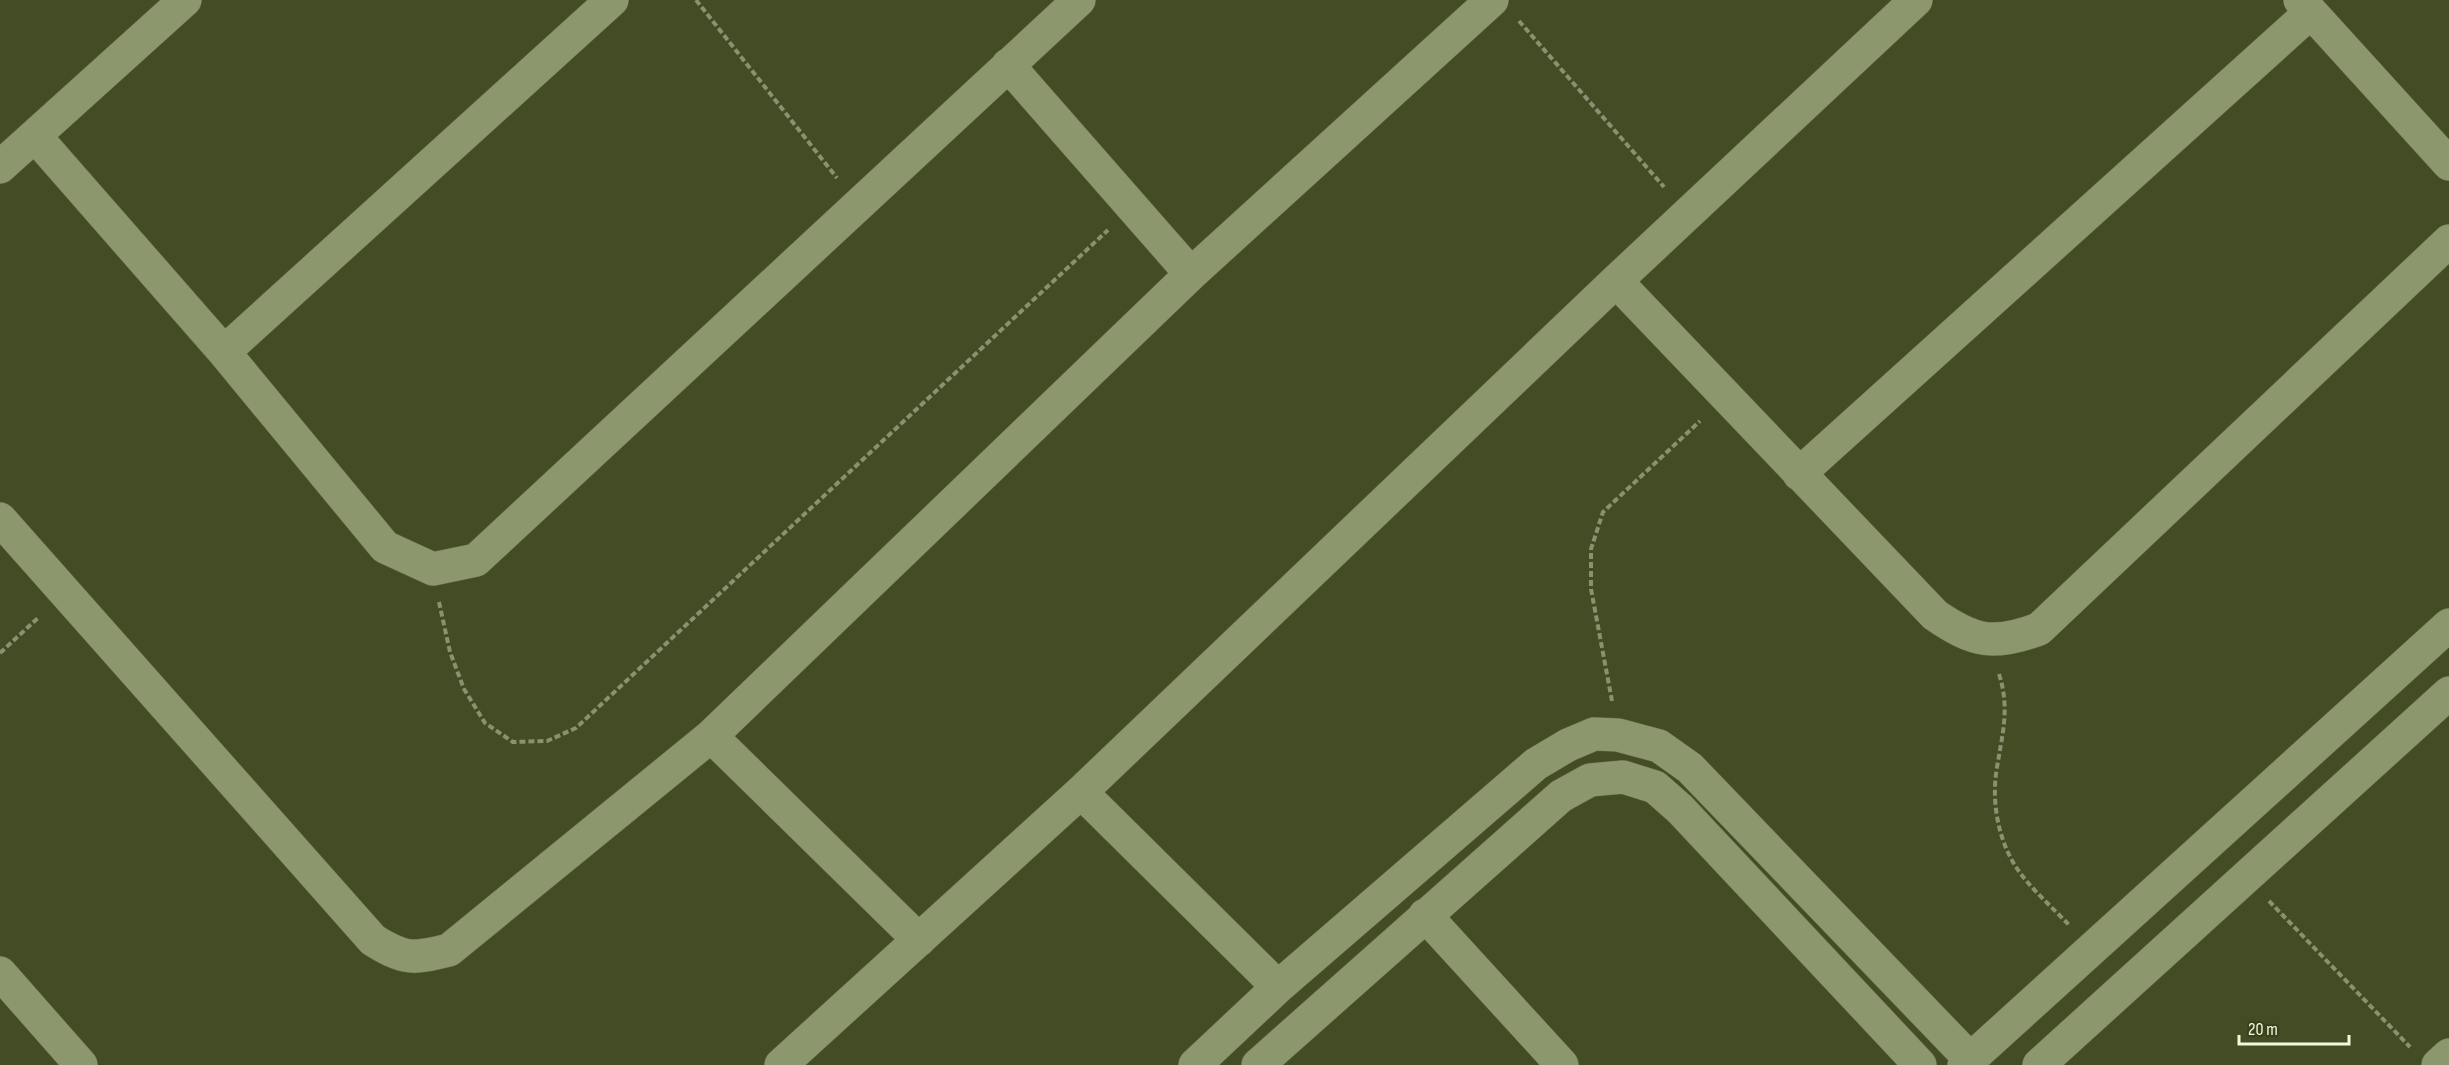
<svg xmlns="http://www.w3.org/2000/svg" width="2449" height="1065" viewBox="0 0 2449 1065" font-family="'Sofia Sans Condensed',sans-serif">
<rect width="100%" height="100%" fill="#434c25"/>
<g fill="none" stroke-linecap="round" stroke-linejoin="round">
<g stroke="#616946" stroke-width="34">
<path id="minor" d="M 2300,0 L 2449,164
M 1008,65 L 1191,274
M 35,136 L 224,352 L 385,547 L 433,569 L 476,560 L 1079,0
M 0,167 L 185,0
M 1616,281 L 1935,615 C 1974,642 1994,646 2039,629 L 2449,241
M 224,352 L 612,0
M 1799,474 L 2311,12
M 0,519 L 373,940 C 405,960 413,959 449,950 L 711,736 L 1191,274 L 1492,0
M 711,736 L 919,940
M 1081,792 L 1278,987
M 1425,915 L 1562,1065
M 0,973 L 81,1065
M 781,1065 L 1081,792 L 1616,281 L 1916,0
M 1195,1065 L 1278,987 L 1536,764 L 1568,745 L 1594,734 L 1618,735 L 1659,746 L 1690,768 L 1970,1059
M 1258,1065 L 1561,796 L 1590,780 L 1623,777 L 1655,787 L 1680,809 L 1920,1065
M 1964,1065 L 2449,625
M 2039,1065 L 2449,693
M 2438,1065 L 2449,1055"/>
</g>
<path stroke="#899171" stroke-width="4" stroke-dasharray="6 3" stroke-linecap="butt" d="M 696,0 L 837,178
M 1519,21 L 1664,187
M 439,602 L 450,652 L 464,689 L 485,723 L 513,742 L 547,741 L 576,728 L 1108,230
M 0,653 L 39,617
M 1999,674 C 2011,711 2001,738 1996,774 C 1992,805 1999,841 2016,867 C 2028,886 2053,908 2069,925
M 1612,701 L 1591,589 L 1591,549 L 1603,512 L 1700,421
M 2269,901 L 2410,1047"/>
<use href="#minor" stroke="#8c976d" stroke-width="33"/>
</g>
<path d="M2239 1035v9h110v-9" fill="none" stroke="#f1f8e2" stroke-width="3"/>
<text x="2248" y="1035" font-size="18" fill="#f1f8e2" stroke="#38411a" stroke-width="4.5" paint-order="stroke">20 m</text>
</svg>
